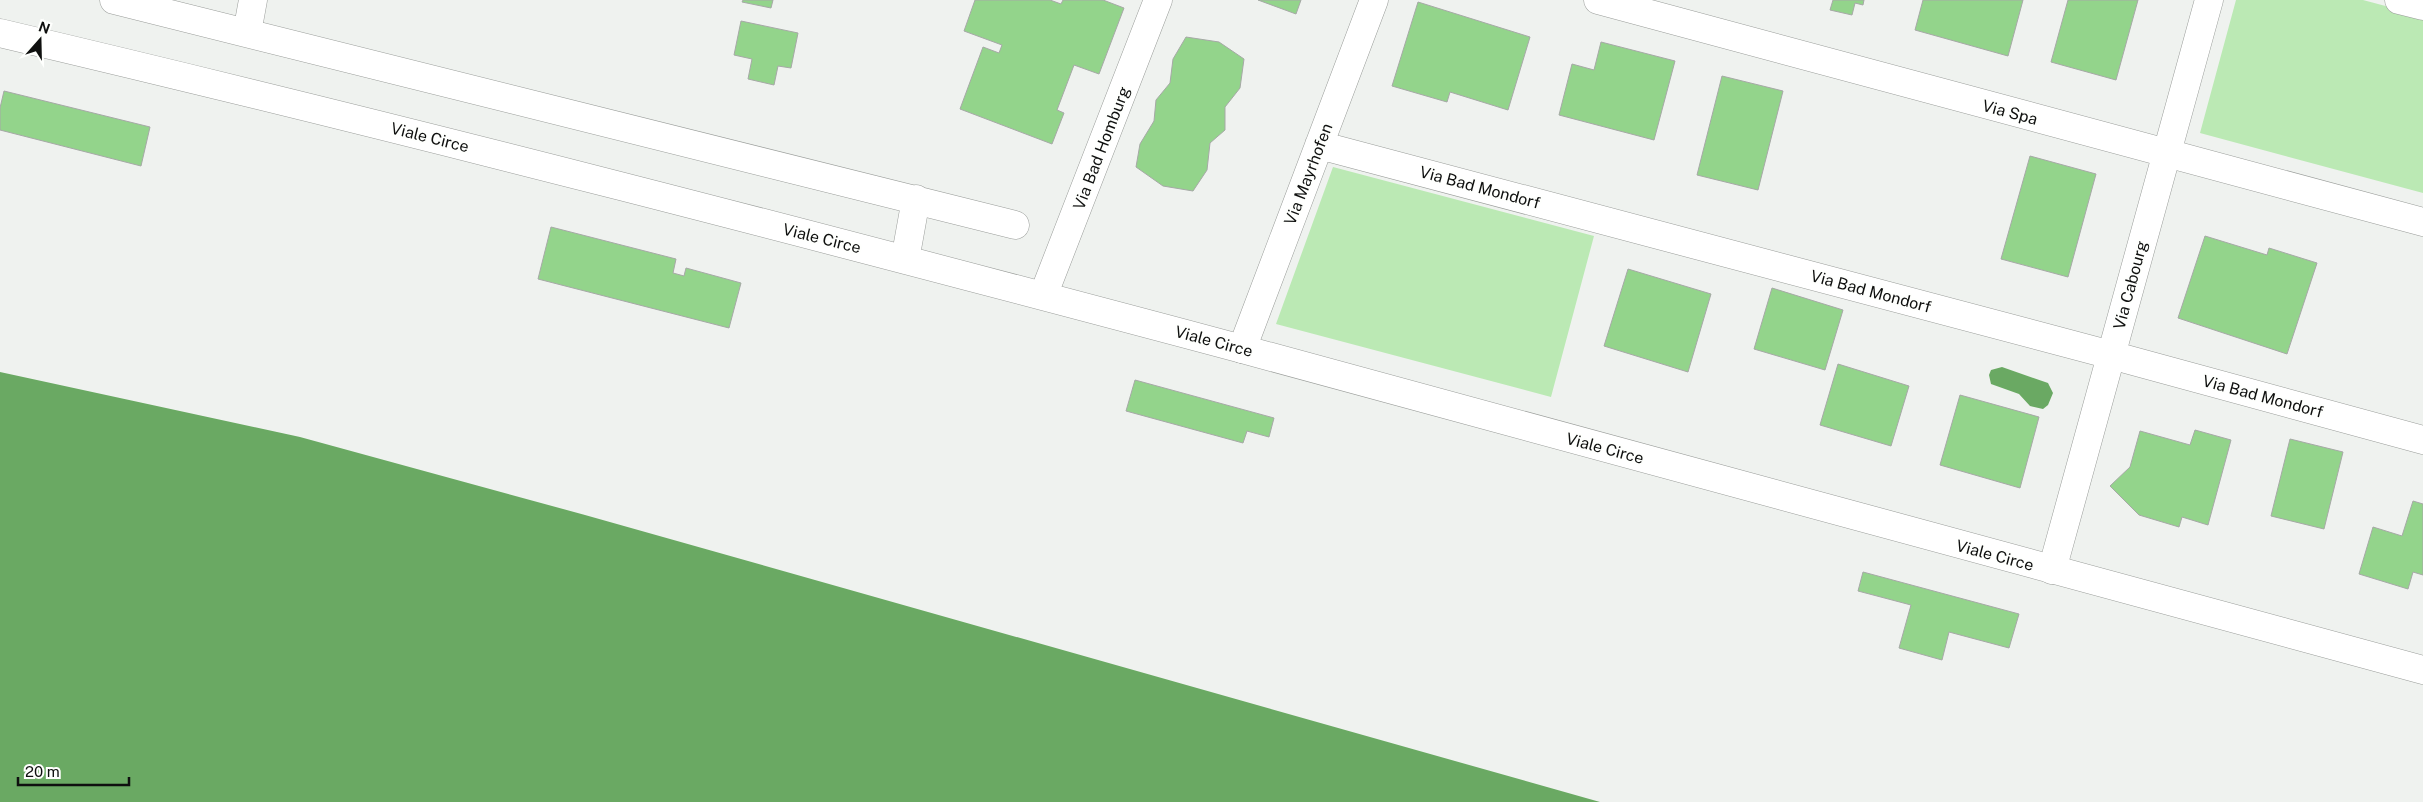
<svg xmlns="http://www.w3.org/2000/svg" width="2423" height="802" viewBox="0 0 2423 802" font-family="'Public Sans',sans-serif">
<rect width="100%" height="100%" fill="#eff2ef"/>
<path fill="#bbe9b4" d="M 2236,0 L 2363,0 L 2423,16 L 2423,193 L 2200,133 Z
M 1333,167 L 1594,236 L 1551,397 L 1276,324 Z"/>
<path fill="#6aa963" d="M 2002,367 L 2048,383 L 2053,393 L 2048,405 L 2043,409 L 2030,406 L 2019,394 L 1991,384 L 1989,375 L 1991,370 Z
M 0,372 L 300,437 L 585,515 L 1600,802 L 0,802 Z"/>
<path fill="#93d48b" stroke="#a6a9a6" d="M 743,0 L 773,0 L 771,8 L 742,2 Z
M 975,0 L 1050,0 L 1061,4 L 1063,0 L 1103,0 L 1124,8 L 1099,74 L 1074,65 L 1057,110 L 1064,113 L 1052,144 L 960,109 L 983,47 L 999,53 L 1002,45 L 964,31 Z
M 1258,0 L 1301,0 L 1296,14 Z
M 1833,0 L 1864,0 L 1863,5 L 1855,3 L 1852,15 L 1830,10 Z
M 1923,0 L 2023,0 L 2008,56 L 1915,30 Z
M 2068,0 L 2138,0 L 2116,80 L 2051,62 Z
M 1418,2 L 1530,37 L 1508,110 L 1450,92 L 1447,102 L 1392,86 Z
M 741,21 L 798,33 L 791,68 L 778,66 L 774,85 L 748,79 L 752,59 L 734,55 Z
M 1186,37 L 1219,42 L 1244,59 L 1240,88 L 1225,107 L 1225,130 L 1210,143 L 1207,170 L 1193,191 L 1163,186 L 1136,167 L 1140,144 L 1154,121 L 1156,100 L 1170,83 L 1173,59 Z
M 1601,42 L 1675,61 L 1654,140 L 1559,115 L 1572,64 L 1594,70 Z
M 1722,76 L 1783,91 L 1758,190 L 1697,175 Z
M 4,91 L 150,127 L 141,166 L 0,130 L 0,108 Z
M 2030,156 L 2096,174 L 2068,277 L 2001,259 Z
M 551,227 L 676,259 L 673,273 L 684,276 L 686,268 L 741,283 L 729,328 L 538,279 Z
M 2205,236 L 2267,255 L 2269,248 L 2317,263 L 2287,354 L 2178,318 Z
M 1628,269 L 1711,294 L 1688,372 L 1604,346 Z
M 1772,288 L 1843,310 L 1825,370 L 1754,349 Z
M 1838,364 L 1909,386 L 1891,446 L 1820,425 Z
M 1135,380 L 1274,418 L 1269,437 L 1247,431 L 1243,443 L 1126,411 Z
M 1960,395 L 2039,417 L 2020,488 L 1940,465 Z
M 2195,430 L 2231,440 L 2208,525 L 2182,517 L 2179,527 L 2139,515 L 2110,486 L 2130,467 L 2140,431 L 2190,445 Z
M 2290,439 L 2343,452 L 2324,529 L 2271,516 Z
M 2413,501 L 2423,504 L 2423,575 L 2413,572 L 2408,589 L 2359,574 L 2373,527 L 2402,536 Z
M 1863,572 L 2019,614 L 2009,648 L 1949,632 L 1942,660 L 1899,648 L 1911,605 L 1858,591 Z"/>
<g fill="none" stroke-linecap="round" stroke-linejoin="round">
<g stroke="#9a9d9a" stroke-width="29">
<path id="street" d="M 114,0 L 1015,225
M 1598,0 L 2423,222
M 2399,0 L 2423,6
M 0,33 C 416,131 829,239 1242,349 L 1374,0
M 247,33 L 253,0
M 1319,145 L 2111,355 L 2423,440
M 905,260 L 916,199
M 1043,296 L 1158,0
M 2052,570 L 2209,0"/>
</g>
<g stroke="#9a9d9a" stroke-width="29">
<path id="secondary" d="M 1242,349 L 2423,670"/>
</g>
<use href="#street" stroke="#fff" stroke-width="28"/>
<use href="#secondary" stroke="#fff" stroke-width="28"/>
</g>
<g text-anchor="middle" stroke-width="4" stroke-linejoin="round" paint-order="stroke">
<g font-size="16" fill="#0f100f" stroke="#fefffd">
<text transform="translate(2010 112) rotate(15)" y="6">Via Spa</text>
<text transform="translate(430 137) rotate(14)" y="6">Viale Circe</text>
<text transform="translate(1101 148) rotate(-69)" y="6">Via Bad Homburg</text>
<text transform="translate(1308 174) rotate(-69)" y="6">Via Mayrhofen</text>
<text transform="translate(1480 187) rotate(15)" y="6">Via Bad Mondorf</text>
<text transform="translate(822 238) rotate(14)" y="6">Viale Circe</text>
<text transform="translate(2130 285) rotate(-75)" y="6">Via Cabourg</text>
<text transform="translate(1871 291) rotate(15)" y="6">Via Bad Mondorf</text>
<text transform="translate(1214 341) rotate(15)" y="6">Viale Circe</text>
<text transform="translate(2263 396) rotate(15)" y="6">Via Bad Mondorf</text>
<text transform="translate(1605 448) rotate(15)" y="6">Viale Circe</text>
<text transform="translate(1995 555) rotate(15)" y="6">Viale Circe</text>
</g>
</g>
<g transform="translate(40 40) rotate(20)" stroke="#fefffd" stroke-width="4" paint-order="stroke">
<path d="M0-4L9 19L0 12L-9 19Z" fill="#0f100f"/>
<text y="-8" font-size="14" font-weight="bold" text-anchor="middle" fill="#0f100f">N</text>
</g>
<path d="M18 777v8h111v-8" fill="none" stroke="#0f100f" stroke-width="2.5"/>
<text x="25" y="777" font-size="15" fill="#0f100f" stroke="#fefffd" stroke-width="4" paint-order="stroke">20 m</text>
</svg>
